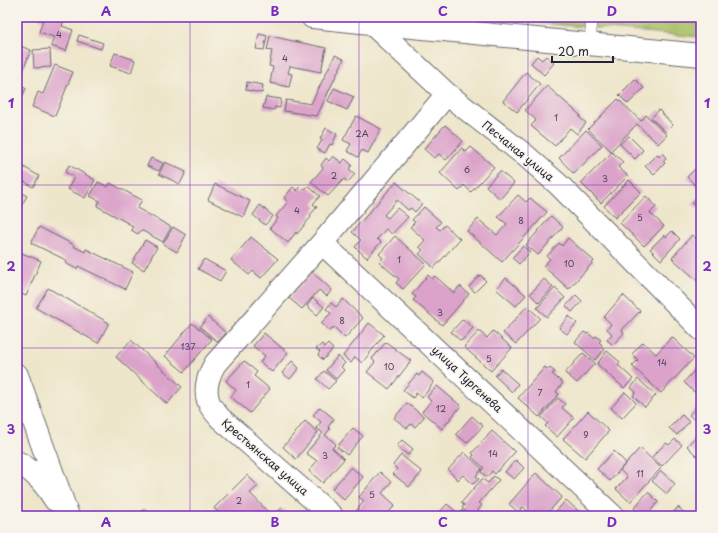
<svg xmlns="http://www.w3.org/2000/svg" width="718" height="533" viewBox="0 0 718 533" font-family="'Playpen Sans',sans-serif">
<rect width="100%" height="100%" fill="#f7f3e8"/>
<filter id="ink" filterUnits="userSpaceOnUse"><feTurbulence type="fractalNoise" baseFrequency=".025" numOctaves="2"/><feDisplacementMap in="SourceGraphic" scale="8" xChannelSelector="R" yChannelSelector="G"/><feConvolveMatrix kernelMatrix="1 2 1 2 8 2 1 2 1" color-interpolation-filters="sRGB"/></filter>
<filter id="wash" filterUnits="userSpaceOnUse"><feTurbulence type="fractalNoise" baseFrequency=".012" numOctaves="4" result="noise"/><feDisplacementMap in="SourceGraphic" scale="16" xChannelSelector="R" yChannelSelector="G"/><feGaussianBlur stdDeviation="0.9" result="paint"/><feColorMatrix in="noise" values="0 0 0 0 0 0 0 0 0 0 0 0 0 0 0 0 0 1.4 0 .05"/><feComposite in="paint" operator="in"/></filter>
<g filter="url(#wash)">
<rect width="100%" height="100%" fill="#eee6cb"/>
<path fill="#a8c066" stroke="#657150" d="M 469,17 L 701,17 L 701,37 Z"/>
<g id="blocks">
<path fill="#dba3ca" d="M 37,17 L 65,17 L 62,26 L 73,30 L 66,51 L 51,46 L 54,37 L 39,32 L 43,20 Z
M 259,34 L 267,36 L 264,50 L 256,49 Z
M 79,35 L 103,43 L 101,49 L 77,41 Z
M 270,36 L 326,48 L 321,72 L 290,66 L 288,73 L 292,74 L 289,87 L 270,83 L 273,67 L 269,66 L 272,51 L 267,50 Z
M 17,45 L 31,50 L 21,75 L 17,74 Z
M 50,49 L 51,67 L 34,68 L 33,50 Z
M 115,53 L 135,60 L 131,73 L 110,66 Z
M 335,55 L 344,59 L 317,116 L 284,111 L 286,100 L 311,104 Z
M 537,56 L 542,60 L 546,56 L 554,63 L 544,75 L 531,63 Z
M 55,65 L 73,72 L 55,116 L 32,107 L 38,92 L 43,94 Z
M 526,72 L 540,84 L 517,112 L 503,101 Z
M 635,79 L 644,88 L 628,104 L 619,95 Z
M 247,82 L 263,85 L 262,93 L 246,90 Z
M 17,85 L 26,88 L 20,101 L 17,100 Z
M 547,86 L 581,116 L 579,117 L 586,123 L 577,134 L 570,128 L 555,146 L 531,126 L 536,120 L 525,110 Z
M 334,88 L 354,97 L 347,110 L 328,101 Z
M 266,97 L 281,99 L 280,108 L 275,107 L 274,110 L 263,108 Z
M 618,99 L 641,121 L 646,115 L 667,135 L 658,144 L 637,124 L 611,151 L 588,129 Z
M 659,110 L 673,125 L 666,132 L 651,118 Z
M 356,116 L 381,129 L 368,153 L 362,150 L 358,157 L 347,151 L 351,144 L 343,140 Z
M 445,125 L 463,141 L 446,160 L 439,154 L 434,158 L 424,149 Z
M 326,128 L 337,134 L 332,145 L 330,144 L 325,153 L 317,149 L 322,140 L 320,139 Z
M 586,130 L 602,145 L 574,174 L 559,158 Z
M 629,136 L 643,150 L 635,159 L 620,144 Z
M 471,147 L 494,167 L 471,192 L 464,185 L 459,191 L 440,173 L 462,148 L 466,152 Z
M 612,152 L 623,162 L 618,167 L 628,176 L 601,203 L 581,183 Z
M 662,153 L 666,158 L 663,161 L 665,163 L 654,175 L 645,166 L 657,154 L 659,157 Z
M 333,156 L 342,163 L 345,159 L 352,165 L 349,169 L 355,174 L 348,182 L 344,179 L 328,196 L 311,182 L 323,168 L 321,165 L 326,158 L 329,161 Z
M 151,158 L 163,163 L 159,171 L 147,166 Z
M 165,162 L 186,172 L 180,184 L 159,174 Z
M 17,163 L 39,176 L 33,187 L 17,177 Z
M 69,165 L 95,180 L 85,198 L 68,189 L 74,177 L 65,172 Z
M 699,165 L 701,167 L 701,187 L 699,189 L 687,177 Z
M 500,171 L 514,183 L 500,199 L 486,186 Z
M 629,180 L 641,192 L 615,218 L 604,206 Z
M 98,182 L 108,187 L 110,183 L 142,200 L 137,208 L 171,227 L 163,242 L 141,230 L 138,234 L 131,230 L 133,226 L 97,206 L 100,201 L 90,196 Z
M 396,182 L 422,204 L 415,212 L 411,208 L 408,210 L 397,200 L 384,215 L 388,218 L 397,208 L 408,217 L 392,234 L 386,229 L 377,239 L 381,242 L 367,258 L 355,247 L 361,240 L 352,232 Z
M 215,184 L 250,201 L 243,217 L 208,200 Z
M 300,186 L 304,190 L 308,186 L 320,196 L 313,204 L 317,207 L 310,215 L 311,217 L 297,234 L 296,232 L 288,243 L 270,228 L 278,218 L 276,216 L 288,202 L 284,198 L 293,187 L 297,191 Z
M 18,190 L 27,196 L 17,213 L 17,191 Z
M 518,195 L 526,202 L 530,198 L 547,212 L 502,262 L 467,231 L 478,219 L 497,235 L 507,224 L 498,217 Z
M 646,196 L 656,207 L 650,213 L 664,226 L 644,246 L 620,223 Z
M 698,197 L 701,200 L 701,204 L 697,208 L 692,204 Z
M 260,205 L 273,216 L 265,225 L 253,215 Z
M 424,207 L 441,222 L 436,227 L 440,230 L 445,225 L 460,239 L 434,268 L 419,254 L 423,250 L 419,247 L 425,240 L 410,227 L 415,222 L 412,220 Z
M 551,216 L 563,227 L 538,255 L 526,245 Z
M 39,227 L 74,245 L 73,246 L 85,252 L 86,249 L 133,272 L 125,289 L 78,266 L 77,269 L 65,263 L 66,260 L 31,243 Z
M 173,227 L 186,235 L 177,252 L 163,244 Z
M 672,231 L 680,239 L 661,260 L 650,249 L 664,235 L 666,237 Z
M 692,235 L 701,243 L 701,281 L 700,283 L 672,258 Z
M 395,236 L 426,264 L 403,289 L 396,283 L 399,279 L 379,262 L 383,258 L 379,254 Z
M 251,237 L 278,259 L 261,278 L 253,271 L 249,275 L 231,260 Z
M 568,238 L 594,261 L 569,289 L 543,266 L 550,259 L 547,256 L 559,243 L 562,246 Z
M 145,240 L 157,247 L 144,270 L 132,263 Z
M 523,246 L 530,252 L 519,264 L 512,258 Z
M 17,251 L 41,261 L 26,296 L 17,292 Z
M 204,259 L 226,271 L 220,281 L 198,269 Z
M 312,272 L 332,290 L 327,296 L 319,290 L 302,309 L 289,298 Z
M 428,275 L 432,279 L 435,276 L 454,293 L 460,286 L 469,294 L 442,325 L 413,300 L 416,297 L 412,294 Z
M 480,275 L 486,281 L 475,292 L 469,287 Z
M 506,278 L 526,295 L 516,306 L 496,289 Z
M 544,279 L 553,287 L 539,303 L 530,294 Z
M 48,288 L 109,323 L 98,343 L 36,308 Z
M 555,288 L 565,298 L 547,317 L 537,308 Z
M 576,295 L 582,301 L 572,312 L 566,306 Z
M 623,295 L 640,311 L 622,330 L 624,333 L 613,345 L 607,340 L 612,334 L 607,329 L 611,324 L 604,317 Z
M 313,298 L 324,307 L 317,315 L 307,306 Z
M 343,299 L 363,318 L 345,338 L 334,327 L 330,331 L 321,323 L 331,313 L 326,309 L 331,303 L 336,307 Z
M 527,306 L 540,318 L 516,344 L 503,333 Z
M 569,316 L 577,323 L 567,334 L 559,328 Z
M 208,317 L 226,333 L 218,342 L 200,327 Z
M 463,319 L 473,328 L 461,341 L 451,332 Z
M 192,323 L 212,339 L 184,372 L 165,356 Z
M 369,323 L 384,335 L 362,363 L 355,357 L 351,363 L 343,356 Z
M 479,331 L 487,338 L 493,331 L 512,348 L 491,371 L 464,347 Z
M 584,332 L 587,334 L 588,333 L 594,338 L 596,336 L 601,340 L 599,342 L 602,345 L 601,347 L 604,350 L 595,360 L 575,342 Z
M 264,333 L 288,353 L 272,372 L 260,362 L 265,356 L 253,346 Z
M 672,337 L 694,358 L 661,393 L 632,366 L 638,360 L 632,354 L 643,342 L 656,354 Z
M 131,340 L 182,387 L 167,404 L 116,357 Z
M 386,342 L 411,361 L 389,389 L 367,372 L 375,362 L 372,359 Z
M 322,344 L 325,347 L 328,344 L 333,349 L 323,360 L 318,355 L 320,352 L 316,349 Z
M 607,351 L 620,362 L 618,365 L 633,379 L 624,388 L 597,364 Z
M 583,353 L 595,363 L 577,383 L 565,373 Z
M 338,356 L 345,363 L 341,367 L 344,370 L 336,379 L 326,370 Z
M 244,361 L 257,372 L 254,376 L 270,389 L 250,413 L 231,397 L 236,390 L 226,381 Z
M 292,361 L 299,368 L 290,379 L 282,373 Z
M 700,364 L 701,365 L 701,385 L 694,392 L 684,382 Z
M 545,367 L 548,370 L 550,368 L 555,372 L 552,374 L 563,383 L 556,392 L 559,394 L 539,417 L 518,398 Z
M 501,369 L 518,384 L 512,392 L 495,376 Z
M 324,371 L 336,381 L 328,389 L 317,379 Z
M 422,372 L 434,382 L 422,398 L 416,393 L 413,398 L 403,390 L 417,374 L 419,376 Z
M 638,379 L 656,395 L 645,407 L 633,396 L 636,392 L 631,388 Z
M 437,386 L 461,406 L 442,429 L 422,412 L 431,401 L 427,397 Z
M 625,392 L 636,403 L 622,418 L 611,408 Z
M 558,398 L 565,404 L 562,408 L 574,418 L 557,437 L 545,426 L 548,423 L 541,417 Z
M 701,402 L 701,426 L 689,415 Z
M 407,403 L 424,417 L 415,427 L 411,424 L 407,428 L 394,418 Z
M 320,407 L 334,419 L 328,427 L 330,429 L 325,435 L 336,444 L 332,448 L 344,459 L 323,483 L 309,471 L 317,461 L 306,453 L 323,433 L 316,428 L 321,422 L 313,415 Z
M 588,411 L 609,431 L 585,458 L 563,439 Z
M 682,415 L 689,422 L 677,435 L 669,428 Z
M 472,416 L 483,426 L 467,443 L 456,434 Z
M 305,421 L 318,432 L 296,459 L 283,447 Z
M 353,428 L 363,436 L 347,455 L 337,447 Z
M 492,431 L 515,452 L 495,474 L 492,471 L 487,477 L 481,472 L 484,468 L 472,457 L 474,455 L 472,453 Z
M 701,431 L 701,454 L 698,457 L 687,446 Z
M 675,439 L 682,445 L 662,466 L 652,457 L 666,443 L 669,445 Z
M 402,440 L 413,449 L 408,455 L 397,446 Z
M 640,448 L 661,468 L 630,502 L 616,489 L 627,477 L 620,470 Z
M 614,451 L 626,463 L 610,481 L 597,469 Z
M 464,452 L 482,469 L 476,476 L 479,479 L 473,484 L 463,475 L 458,480 L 448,470 Z
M 401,455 L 422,472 L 409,487 L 393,474 L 397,469 L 393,465 Z
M 516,460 L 524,468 L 514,479 L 505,472 Z
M 351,467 L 363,477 L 344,500 L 332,489 Z
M 661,471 L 675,484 L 667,494 L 652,481 Z
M 380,472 L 391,482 L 382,493 L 395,505 L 386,516 L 362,516 L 356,511 L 364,501 L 359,497 Z
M 536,473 L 562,497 L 545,516 L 533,516 L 523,507 L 518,512 L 509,504 Z
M 247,475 L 258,486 L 250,493 L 272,516 L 222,516 L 214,508 Z
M 494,476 L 499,480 L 479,503 L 482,505 L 478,510 L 481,514 L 479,516 L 471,516 L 462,508 L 464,505 L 461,503 L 482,479 L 488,483 Z
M 648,492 L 658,502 L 646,516 L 642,516 L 634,508 Z
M 566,500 L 583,515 L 582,516 L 552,516 Z
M 447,504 L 459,514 L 462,510 L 468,516 L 440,516 L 438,514 Z
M 678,507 L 688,516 L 670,516 Z
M 282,508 L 290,516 L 274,516 Z
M 145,509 L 148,516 L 133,516 Z"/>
</g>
</g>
<g filter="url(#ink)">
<use href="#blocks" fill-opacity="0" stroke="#69676d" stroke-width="1"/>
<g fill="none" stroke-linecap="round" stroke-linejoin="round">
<g stroke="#69676d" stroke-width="12">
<path id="service" d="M 694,17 L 701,18
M 590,44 L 592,17"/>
</g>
<g stroke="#69676d" stroke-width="24">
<path id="minor" d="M 312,17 L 371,23 L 447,94 L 526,156 L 559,185 L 701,329
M 371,23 L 701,55
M 322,243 L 613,516
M 17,375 L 68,516
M 17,462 C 34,471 45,483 55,500
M 332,516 L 220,418 C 217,414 212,409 210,405 C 203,391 208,376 215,364 L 322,243 L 447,94"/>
</g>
<use href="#service" stroke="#fff" stroke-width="11"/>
<use href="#minor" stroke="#fff" stroke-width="22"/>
</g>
</g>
<path fill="none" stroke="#7b2cbf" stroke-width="1" stroke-opacity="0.55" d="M 190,17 L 190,516M 359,17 L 359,516M 528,17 L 528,516M 17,185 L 701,185M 17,348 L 701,348"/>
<g text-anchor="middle" stroke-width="3" stroke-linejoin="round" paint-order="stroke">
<g font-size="9" fill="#50425f">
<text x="59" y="38">4</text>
<text x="285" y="62">4</text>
<text x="556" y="121">1</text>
<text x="362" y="137">2А</text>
<text x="467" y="173">6</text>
<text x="334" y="179">2</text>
<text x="605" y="182">3</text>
<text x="297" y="214">4</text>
<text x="640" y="221">5</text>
<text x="521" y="224">8</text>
<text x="399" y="263">1</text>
<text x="569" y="267">10</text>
<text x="440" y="316">3</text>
<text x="342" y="324">8</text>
<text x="188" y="350">137</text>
<text x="489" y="362">5</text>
<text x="662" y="366">14</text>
<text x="389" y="370">10</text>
<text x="248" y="388">1</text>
<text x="540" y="396">7</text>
<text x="441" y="412">12</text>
<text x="586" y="438">9</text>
<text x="493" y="457">14</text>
<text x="325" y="459">3</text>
<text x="640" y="477">11</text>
<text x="372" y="498">5</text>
<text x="239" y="504">2</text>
</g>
<g font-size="11" fill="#22223b" stroke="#f7f3e8">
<text transform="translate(518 151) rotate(39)" y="4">Песчаная улица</text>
<text transform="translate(467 379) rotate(43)" y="4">улица Тургенева</text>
<text transform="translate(265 457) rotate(41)" y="4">Крестьянская улица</text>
</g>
</g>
<rect width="718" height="533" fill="none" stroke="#f7f3e8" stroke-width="44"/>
<path d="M552 56v6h61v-6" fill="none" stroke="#22223b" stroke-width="2"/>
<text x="558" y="56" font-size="12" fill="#22223b" stroke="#f7f3e8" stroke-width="3" paint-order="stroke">20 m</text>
<rect x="22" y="22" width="674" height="489" fill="none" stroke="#7b2cbf" stroke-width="1.5"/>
<g font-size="13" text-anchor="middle" font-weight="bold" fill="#7b2cbf">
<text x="106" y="16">A</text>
<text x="275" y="16">B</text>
<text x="443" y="16">C</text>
<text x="612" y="16">D</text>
<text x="11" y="108">1</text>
<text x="707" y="108">1</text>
<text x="11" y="271">2</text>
<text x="707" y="271">2</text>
<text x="11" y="434">3</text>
<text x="707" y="434">3</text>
<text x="106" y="527">A</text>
<text x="275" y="527">B</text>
<text x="443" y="527">C</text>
<text x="612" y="527">D</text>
</g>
</svg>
